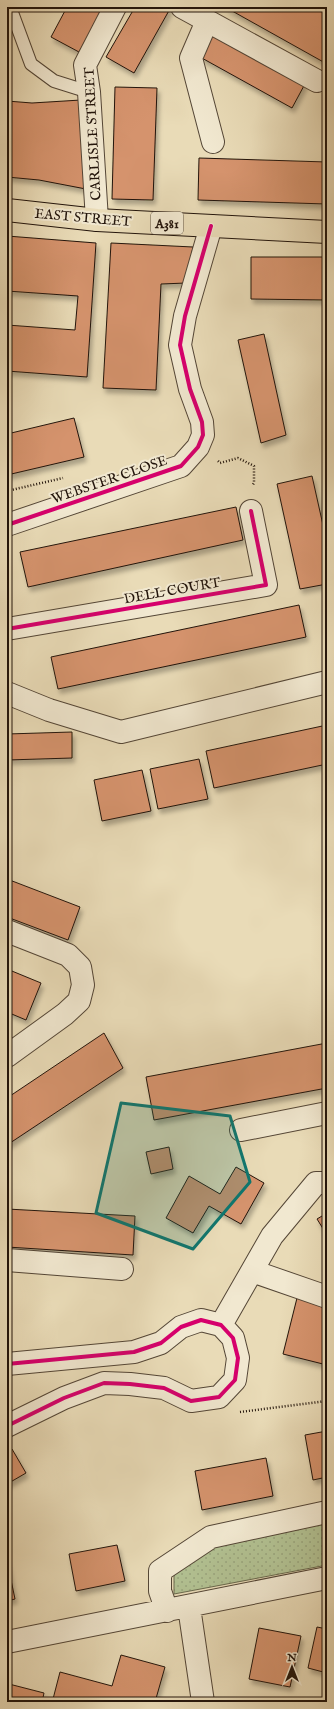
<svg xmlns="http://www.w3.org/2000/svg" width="334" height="1709" viewBox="0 0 334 1709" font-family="'IM FELL English',serif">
<defs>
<pattern id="grass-dots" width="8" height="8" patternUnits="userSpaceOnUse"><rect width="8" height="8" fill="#b2c192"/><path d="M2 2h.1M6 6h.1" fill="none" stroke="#99a57d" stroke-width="1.8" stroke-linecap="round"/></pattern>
<filter id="shadow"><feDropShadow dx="2.5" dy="4.5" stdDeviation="2" flood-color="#0004"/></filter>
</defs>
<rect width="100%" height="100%" fill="#e9dbb7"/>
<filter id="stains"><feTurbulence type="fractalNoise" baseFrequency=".005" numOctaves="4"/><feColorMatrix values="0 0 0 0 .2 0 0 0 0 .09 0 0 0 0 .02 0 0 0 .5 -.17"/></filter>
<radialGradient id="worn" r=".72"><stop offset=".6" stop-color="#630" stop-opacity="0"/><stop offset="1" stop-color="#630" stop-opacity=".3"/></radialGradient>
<path fill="url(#grass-dots)" stroke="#6a6a4e" d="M 327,1523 L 327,1565 L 174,1594 L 174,1575 L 215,1545 Z"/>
<path fill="#d5936d" stroke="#22140b" filter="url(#shadow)" d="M 67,7 L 104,7 L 79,52 L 51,37 Z
M 135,7 L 171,7 L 134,73 L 106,57 Z
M 225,7 L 327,7 L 327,64 Z
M 214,31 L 306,82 L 292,108 L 200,57 Z
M 115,87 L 157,88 L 153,200 L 112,199 Z
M 81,100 L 86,189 L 39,180 L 7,177 L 7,101 L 32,103 Z
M 199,158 L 327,162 L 327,204 L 198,200 Z
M 7,236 L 96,243 L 87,377 L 7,371 L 7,325 L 75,330 L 78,296 L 7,291 Z
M 111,243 L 193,247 L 186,283 L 161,284 L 156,390 L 103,388 Z
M 251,257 L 327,257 L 327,300 L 251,299 Z
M 264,334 L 286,435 L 261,443 L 238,340 Z
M 74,418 L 84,457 L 7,475 L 7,434 Z
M 312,476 L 327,543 L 327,584 L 300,589 L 277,484 Z
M 236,507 L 243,540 L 28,587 L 20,552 Z
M 299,605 L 306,637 L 58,689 L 51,657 Z
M 327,725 L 327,764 L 214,788 L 206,751 Z
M 72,732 L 72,758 L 7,760 L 7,734 Z
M 199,759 L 208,799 L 158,809 L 150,769 Z
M 142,770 L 151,811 L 102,821 L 94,780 Z
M 7,879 L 80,907 L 68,940 L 7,917 Z
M 7,969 L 41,983 L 26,1020 L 7,1012 Z
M 104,1033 L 123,1068 L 7,1145 L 7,1098 Z
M 327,1043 L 327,1088 L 154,1120 L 146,1077 Z
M 169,1147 L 173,1169 L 151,1174 L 146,1152 Z
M 236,1167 L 264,1183 L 241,1224 L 209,1206 L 193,1233 L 166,1218 L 189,1176 L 220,1194 Z
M 7,1209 L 135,1216 L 133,1255 L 7,1247 Z
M 327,1213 L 327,1235 L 317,1219 Z
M 297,1298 L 327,1305 L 327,1365 L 283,1354 Z
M 327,1431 L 327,1477 L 313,1480 L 305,1435 Z
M 12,1449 L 26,1473 L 7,1484 L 7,1451 Z
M 266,1458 L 273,1496 L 202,1510 L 195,1471 Z
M 117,1545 L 125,1581 L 76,1591 L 69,1554 Z
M 7,1561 L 15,1599 L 7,1601 Z
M 317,1627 L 327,1629 L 327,1673 L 308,1668 Z
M 259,1628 L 301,1636 L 290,1687 L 249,1679 Z
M 121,1655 L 165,1667 L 155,1702 L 64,1702 L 53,1699 L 60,1672 L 112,1686 Z
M 9,1684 L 44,1693 L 42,1702 L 7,1702 L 7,1692 Z"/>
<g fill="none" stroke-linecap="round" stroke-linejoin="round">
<g stroke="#544636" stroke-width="14">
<path id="service" d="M 10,7 L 31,64 L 54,81 L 89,92"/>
</g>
<g stroke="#544636" stroke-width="24">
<path id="minor" d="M 182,7 L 317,81
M 207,21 L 191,58 L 213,142
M 97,220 L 89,92 L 85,65 L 115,7
M 7,525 L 181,466 L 198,447 L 203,435 L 202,422 L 190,389 L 180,345 L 185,316 L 211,226
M 7,629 L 266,585 L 251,511
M 7,693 L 49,710 L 121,732 L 327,682
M 7,931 L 68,955 L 80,967 L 83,985 L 79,1001 L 65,1014 L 7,1056
M 241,1130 L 327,1113
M 7,1260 L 122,1269
M 252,1271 L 327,1297
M 221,1325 L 272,1236 L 316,1183 L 327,1183
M 7,1364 L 134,1352 L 161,1343 L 181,1327 L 201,1320 L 221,1325 L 233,1338 L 238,1358 L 235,1380 L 219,1397 L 191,1401 L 164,1388 L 130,1384 L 104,1383 L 64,1398 L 7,1426
M 189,1607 L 203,1702
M 167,1611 L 160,1591 L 160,1571 L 211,1537 L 327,1512
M 7,1642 L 327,1578"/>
</g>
<g stroke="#22140b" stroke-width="24">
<path id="primary" d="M 7,210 L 97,220 L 327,232"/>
</g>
<path stroke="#22140b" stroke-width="2.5" stroke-dasharray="1 2" stroke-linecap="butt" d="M 218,461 L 220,463 L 238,458 L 254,466 L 254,483 L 252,486
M 7,491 L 63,478
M 240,1412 L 327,1401"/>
<use href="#service" stroke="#f1e8d0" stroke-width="12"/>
<use href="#minor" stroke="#f1e8d0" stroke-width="22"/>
<use href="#primary" stroke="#e9dbb7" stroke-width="22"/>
<g stroke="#f1e8d0" stroke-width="6">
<path id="cycleway" d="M 7,525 L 181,466 L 198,447 L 203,435 L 202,422 L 190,389 L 180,345 L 185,316 L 211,226
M 7,629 L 266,585 L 251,511
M 7,1364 L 134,1352 L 161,1343 L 181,1327 L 201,1320 L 221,1325 L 233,1338 L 238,1358 L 235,1380 L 219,1397 L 191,1401 L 164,1388 L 130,1384 L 104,1383 L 64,1398 L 7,1426"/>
</g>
<use href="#cycleway" stroke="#d6006c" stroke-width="4"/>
</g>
<path fill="#0f766e" fill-opacity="0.2" stroke="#0f766e" stroke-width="3" stroke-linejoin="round" d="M 121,1103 L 230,1116 L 250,1182 L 193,1249 L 96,1213 Z"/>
<g text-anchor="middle" stroke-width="4" stroke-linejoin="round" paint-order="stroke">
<rect fill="#f1e8d0" stroke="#605446" stroke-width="1" x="151" y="212" width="32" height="22" rx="3"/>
<g font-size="13" font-weight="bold" fill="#22140b">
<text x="167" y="228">A381</text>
</g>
<g font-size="14" fill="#22140b" stroke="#f1e8d0">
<text transform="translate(92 134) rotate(-93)" y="5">CARLISLE STREET</text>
<text transform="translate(83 217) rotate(5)" y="5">EAST STREET</text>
<text transform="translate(109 479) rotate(-19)" y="5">WEBSTER CLOSE</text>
<text transform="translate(172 590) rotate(-10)" y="5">DELL COURT</text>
</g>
</g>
<rect width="334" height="1709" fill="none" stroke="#e9dbb7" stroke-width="24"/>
<rect x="8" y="8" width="318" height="1693" fill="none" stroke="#22140b" stroke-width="2"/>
<rect x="12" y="12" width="310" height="1685" fill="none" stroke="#22140b"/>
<g transform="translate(292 1667)" stroke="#f1e8d0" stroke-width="3" paint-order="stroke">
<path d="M0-3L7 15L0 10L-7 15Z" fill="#22140b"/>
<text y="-6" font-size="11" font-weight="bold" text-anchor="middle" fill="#22140b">N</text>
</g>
<rect width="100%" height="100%" filter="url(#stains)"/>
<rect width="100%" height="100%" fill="url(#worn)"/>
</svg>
